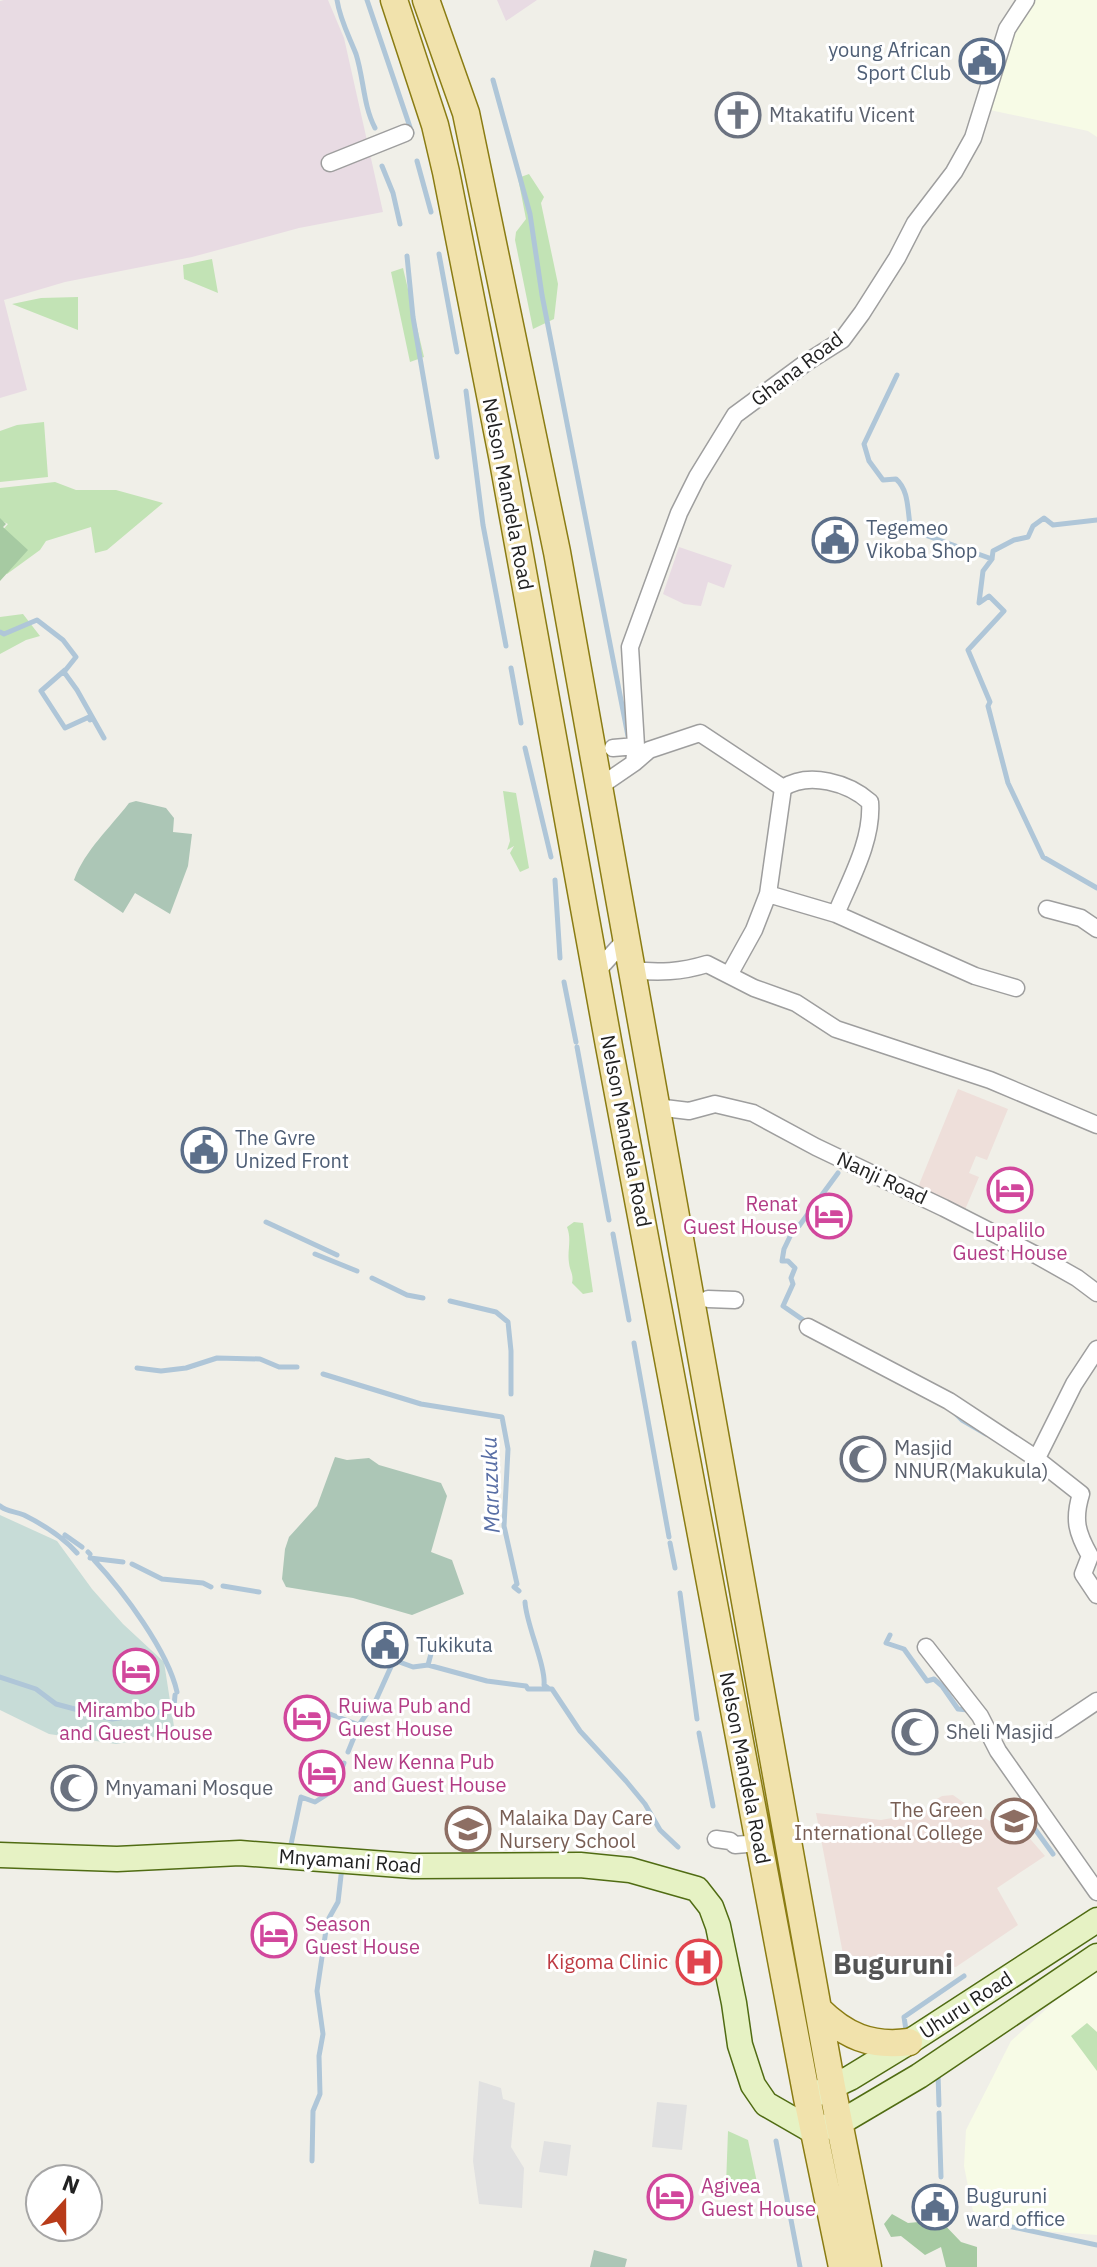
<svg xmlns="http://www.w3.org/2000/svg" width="1097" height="2267" viewBox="0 0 1097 2267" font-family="'IBM Plex Sans',sans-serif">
<rect width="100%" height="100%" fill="#f0efe8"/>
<path fill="#eedfda" d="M 958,1089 L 1008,1109 L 987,1160 L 976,1156 L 969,1173 L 979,1177 L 964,1212 L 916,1192 Z
M 953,1795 L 998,1827 L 1025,1833 L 1045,1856 L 997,1888 L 1018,1925 L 956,1967 L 886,1962 L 843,1954 L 816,1813 L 881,1820 L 925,1812 L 935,1800 L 942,1796 Z"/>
<path fill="#e8dbe3" d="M 4,0 L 328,0 L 344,38 L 383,212 L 299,228 L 192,257 L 65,282 L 4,300 L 27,390 L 0,398 L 0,1 Z
M 497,0 L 537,0 L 506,21 Z
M 679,547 L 732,565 L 724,588 L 708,582 L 701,606 L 684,604 L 663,594 Z"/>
<path fill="#f7fbe6" d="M 1030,0 L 1097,0 L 1097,137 L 1088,131 L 985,109 L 1007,31 Z
M 1097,1971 L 1097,2235 L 1041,2231 L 992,2220 L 973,2211 L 964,2166 L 966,2130 L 1011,2041 L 1065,1992 Z"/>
<path fill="#c2e3b5" d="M 529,174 L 544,197 L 541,203 L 558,284 L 554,319 L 533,329 L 515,240 L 516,232 L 526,219 L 518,178 Z
M 212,259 L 218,293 L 184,279 L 183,265 Z
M 403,268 L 424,357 L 410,362 L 391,272 Z
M 78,297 L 78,330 L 12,304 L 41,298 Z
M 44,422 L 48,477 L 0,482 L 0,431 L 17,425 Z
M 55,482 L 76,490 L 116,490 L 163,503 L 107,550 L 95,553 L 91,527 L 46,541 L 40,550 L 7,574 L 0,566 L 0,533 L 8,524 L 0,520 L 0,488 Z
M 23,614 L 40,636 L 26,640 L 0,654 L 0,617 Z
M 503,791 L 516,793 L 529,868 L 520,872 L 510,853 L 514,846 L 507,850 L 510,841 Z
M 574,1222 L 583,1223 L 593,1292 L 583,1294 L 572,1283 C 574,1274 570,1272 569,1263 C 567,1250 572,1240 567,1227 Z
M 1087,2023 L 1097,2032 L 1097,2071 L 1071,2036 Z
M 728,2131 L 748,2140 L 758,2187 L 726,2185 Z"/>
<path fill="#a6caa2" d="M 0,518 L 6,524 L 3,527 L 28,550 L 0,581 Z
M 892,2214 L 908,2223 L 940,2220 L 961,2242 L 977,2247 L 977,2267 L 946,2267 L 941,2247 L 925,2255 L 901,2236 L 891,2237 L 884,2224 Z"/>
<path fill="#c7dcd7" d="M 0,1515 L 57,1541 L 92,1589 L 123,1624 L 164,1662 L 175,1733 L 116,1744 L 49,1734 L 0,1710 Z"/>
<path fill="#acc6b6" d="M 136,801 L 166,808 L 174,818 L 173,832 L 192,834 L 188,866 L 170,914 L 135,893 L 123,913 L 74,880 C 85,850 110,828 129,803 Z
M 335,1457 L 347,1460 L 369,1458 L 379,1465 L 441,1483 L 447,1496 L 431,1552 L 452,1560 L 464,1594 L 412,1615 L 353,1598 L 286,1587 L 282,1579 L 285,1549 L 289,1537 L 317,1506 Z
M 594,2250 L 627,2259 L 625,2267 L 590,2267 Z"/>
<path fill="#e1e1e1" d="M 479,2081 L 501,2088 L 503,2099 L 515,2103 L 511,2147 L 524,2168 L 522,2208 L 479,2204 L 473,2161 Z
M 657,2102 L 687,2105 L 682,2150 L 652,2147 Z
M 544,2141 L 571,2145 L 567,2176 L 539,2172 Z"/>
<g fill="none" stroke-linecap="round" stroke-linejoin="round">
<path stroke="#afc6d8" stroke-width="5" d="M 337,0 C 340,20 349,36 356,54 C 364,79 363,105 375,128
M 367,0 L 412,133
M 493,80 L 530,214 L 542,295 L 628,736
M 417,161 L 431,212
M 382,166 L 393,193 L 400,224
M 439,254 L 457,352
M 407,256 L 413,317 L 437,457
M 897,375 L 864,444 L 869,461 L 883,480 L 896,479 C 910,491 907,513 911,530 L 992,559 L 993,551 L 1014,540 L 1028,537 L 1033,526 L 1044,518 L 1053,525 L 1097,520
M 466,391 L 483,525 L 506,646
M 992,559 L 983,571 L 979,603 L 989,596 L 1004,611 L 968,650 L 990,702 L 988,706 L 1008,783 L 1043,857 L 1097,888
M 0,632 L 4,634 L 37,620 L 63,640 L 76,657 L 64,672 L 77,690 L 104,738
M 511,668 L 521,723
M 65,670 L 41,691 L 65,728 L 89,717 L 90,720
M 525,748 L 551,857
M 555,880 L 560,958
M 564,982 L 576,1042
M 577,1047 L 609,1220
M 266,1222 L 337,1255
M 613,1234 L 629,1320
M 315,1254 L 357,1271
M 372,1278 L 407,1295 L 423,1298
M 450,1301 L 496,1312 L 508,1322 L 511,1351 L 511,1394
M 809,1324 L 783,1306 L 793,1284 L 791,1278 L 795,1268 L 788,1261 L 782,1261 L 784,1249 L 796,1224 L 799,1226 L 838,1173
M 634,1343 L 669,1537
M 137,1368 L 161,1371 L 186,1368 L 217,1358 L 260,1359 L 279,1367 L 297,1367
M 323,1374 L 421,1404 L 502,1417 L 508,1449 L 504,1526 L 517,1584 L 514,1587 L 519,1591
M 955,1413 L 962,1420 L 986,1434
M 0,1506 C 7,1512 15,1511 24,1515 C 44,1525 62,1536 77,1553
M 65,1535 L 82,1547
M 670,1543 L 675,1568
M 88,1552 L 90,1554
M 90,1558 L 123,1562
M 94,1560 C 123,1591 168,1651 177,1692
M 132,1564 L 162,1579 L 203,1583 L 211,1587
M 223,1586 L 259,1592
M 680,1593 L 697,1719
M 525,1602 C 526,1624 546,1666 544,1685 L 548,1688
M 890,1635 L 886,1643 L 904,1649 L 927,1681 L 934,1679 L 942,1686 L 958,1709 L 968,1710
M 428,1665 L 432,1650
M 0,1677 L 36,1689 L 56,1704 L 112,1719 L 166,1711 L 174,1707 L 175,1695
M 330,1714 L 359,1725
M 699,1733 L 713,1806
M 348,1752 L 359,1725 L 376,1700 L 394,1660 L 413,1667 L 428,1665 L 487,1681 L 526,1686 L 528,1689 L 552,1689 L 580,1731 L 626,1781 L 645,1804 L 660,1830 L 678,1847
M 1036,1814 L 1032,1825 L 1053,1854
M 290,1849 L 301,1797 L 315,1802 L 334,1790 L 344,1763
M 906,2030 L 904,2017 L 964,1976
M 938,2074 L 939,2105
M 939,2113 L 941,2177
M 776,2141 L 800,2267
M 312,2161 L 313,2111 L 320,2094 L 319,2056 L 323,2034 L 317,1991 L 326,1930 L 329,1918 L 338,1902 L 342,1867
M 970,2218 L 1097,2245"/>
<g stroke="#9e9e9e" stroke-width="19">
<path id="street" d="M 330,163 L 405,133
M 613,748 L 636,746
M 634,763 L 649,750 L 700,733 L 783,788
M 599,787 L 634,763 L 636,746 L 630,647 L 679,513 L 697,477 L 735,415 L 807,362 L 842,340 L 862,313 L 897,258 L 915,223 L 954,172 L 973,138 L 1007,29 L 1026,0
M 768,894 L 836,914
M 1047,909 L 1081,918 L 1097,929
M 632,970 C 659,973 681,972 707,964 L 754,988 L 796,1003 L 836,1029 L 990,1080 L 1097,1125
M 597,971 L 626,939
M 729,975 L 754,930 L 768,894 L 783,788 C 809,771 849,783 870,802 C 873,840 850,880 836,914 L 975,976 L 1016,988
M 656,1107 L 689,1111 L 715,1104 L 753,1113 L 816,1147 L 944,1208 L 1038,1256 L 1077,1278 L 1097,1293
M 708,1299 L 735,1300
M 808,1327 L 949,1401 L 1034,1457 L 1081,1494 C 1073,1520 1077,1533 1090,1556 L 1083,1574 L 1097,1595
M 1034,1457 L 1039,1454 L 1074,1384 L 1097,1349
M 926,1647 L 980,1716 L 998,1751 L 1097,1892
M 1055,1729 L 1097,1701
M 716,1839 L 730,1841 L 735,1845 L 759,1843"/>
</g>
<g stroke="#506c13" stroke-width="27">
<path id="secondary" d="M 0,1855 L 117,1859 L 240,1853 L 413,1866 L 580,1865 L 630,1870 L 697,1889 L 711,1907 L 718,1926 L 734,2003 L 740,2045 L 753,2085 L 766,2104 L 813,2131 L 841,2122 L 919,2076 L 1097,1956
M 816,2094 L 850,2078 L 909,2042 L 1097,1920"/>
</g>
<g stroke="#8a7c13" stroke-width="29">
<path id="primary" d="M 394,0 L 435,125 L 446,172 L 502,456 L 609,1046 L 807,2098 L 842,2267
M 426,0 L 466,113 L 557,552 L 832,2087 L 868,2267
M 818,2009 C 845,2036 871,2047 909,2042"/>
</g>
<use href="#street" stroke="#fff" stroke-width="16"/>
<use href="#secondary" stroke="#e6f2c4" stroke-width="24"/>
<use href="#primary" stroke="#f1e2ac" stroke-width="26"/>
</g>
<defs>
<g id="civic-ring" transform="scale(2.3)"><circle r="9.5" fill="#fff" stroke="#5c6f8a" stroke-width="1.5"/><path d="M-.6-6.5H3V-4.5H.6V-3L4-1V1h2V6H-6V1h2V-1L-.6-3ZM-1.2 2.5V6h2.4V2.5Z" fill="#5c6f8a"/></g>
<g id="church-ring" transform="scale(2.3)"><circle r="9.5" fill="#fff" stroke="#6b7280" stroke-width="1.5"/><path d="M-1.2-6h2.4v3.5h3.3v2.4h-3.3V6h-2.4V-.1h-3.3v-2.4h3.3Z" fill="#6b7280"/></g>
<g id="hotel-ring" transform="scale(2.3)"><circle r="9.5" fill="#fff" stroke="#d1479c" stroke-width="1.5"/><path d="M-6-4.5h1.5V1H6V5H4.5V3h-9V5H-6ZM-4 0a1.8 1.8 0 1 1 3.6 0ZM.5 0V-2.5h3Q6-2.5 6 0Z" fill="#d1479c"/></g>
<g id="mosque-ring" transform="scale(2.3)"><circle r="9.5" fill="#fff" stroke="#6b7280" stroke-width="1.5"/><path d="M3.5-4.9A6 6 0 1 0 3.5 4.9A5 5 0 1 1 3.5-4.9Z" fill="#6b7280"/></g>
<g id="university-ring" transform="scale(2.3)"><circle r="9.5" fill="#fff" stroke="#8d6e63" stroke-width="1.5"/><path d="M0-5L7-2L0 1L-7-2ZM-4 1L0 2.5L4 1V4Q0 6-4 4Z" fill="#8d6e63"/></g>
<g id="school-ring" transform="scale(2.3)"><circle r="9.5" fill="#fff" stroke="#8d6e63" stroke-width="1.5"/><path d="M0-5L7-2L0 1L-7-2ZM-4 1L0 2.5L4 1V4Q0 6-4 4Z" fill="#8d6e63"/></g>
<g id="hospital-ring" transform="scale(2.3)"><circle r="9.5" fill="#fff" stroke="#e0444e" stroke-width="1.5"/><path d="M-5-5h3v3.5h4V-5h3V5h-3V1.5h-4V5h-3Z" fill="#e0444e"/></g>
</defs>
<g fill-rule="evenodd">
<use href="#civic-ring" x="982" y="61"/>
<use href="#church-ring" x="738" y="115"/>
<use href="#civic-ring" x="835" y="540"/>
<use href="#civic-ring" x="204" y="1150"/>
<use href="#hotel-ring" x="1010" y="1190"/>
<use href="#hotel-ring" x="829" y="1216"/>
<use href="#mosque-ring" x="863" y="1459"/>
<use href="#civic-ring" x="385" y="1645"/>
<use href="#hotel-ring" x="136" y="1671"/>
<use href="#hotel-ring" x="307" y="1718"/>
<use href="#mosque-ring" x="915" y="1732"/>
<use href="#hotel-ring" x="322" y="1773"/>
<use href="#mosque-ring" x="74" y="1788"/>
<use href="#university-ring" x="1014" y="1821"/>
<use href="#school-ring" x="468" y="1829"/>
<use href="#hotel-ring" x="274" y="1935"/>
<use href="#hospital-ring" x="699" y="1962"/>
<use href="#hotel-ring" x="670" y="2197"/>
<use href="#civic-ring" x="935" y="2207"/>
</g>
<g text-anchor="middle" stroke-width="6" stroke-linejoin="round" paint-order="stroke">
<g font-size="20" fill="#4e5e75" stroke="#fff" text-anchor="start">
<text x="951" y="57" text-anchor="end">young African<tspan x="951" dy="23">Sport Club</tspan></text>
<text x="866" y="535">Tegemeo<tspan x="866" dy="23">Vikoba Shop</tspan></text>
<text x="235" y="1145">The Gvre<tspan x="235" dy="23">Unized Front</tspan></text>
<text x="416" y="1652">Tukikuta</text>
<text x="966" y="2203">Buguruni<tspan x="966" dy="23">ward office</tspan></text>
</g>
<g font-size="20" fill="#5b616d" stroke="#fff" text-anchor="start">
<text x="769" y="122">Mtakatifu Vicent</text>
<text x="894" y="1455">Masjid<tspan x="894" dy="23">NNUR(Makukula)</tspan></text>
<text x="946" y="1739">Sheli Masjid</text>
<text x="105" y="1795">Mnyamani Mosque</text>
</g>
<g font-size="20" fill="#212121" stroke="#fff">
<text transform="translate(797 369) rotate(-37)" y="7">Ghana Road</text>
<text transform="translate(508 494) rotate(79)" y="7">Nelson Mandela Road</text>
<text transform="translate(626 1131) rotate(79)" y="7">Nelson Mandela Road</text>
<text transform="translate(882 1178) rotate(25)" y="7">Nanji Road</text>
<text transform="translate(745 1768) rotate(79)" y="7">Nelson Mandela Road</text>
<text transform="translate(350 1861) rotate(4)" y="7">Mnyamani Road</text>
<text transform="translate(966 2005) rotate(-33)" y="7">Uhuru Road</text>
</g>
<g font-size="20" fill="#b23c85" stroke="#fff" text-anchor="start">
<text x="798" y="1211" text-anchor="end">Renat<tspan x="798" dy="23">Guest House</tspan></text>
<text x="1010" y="1237" text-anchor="middle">Lupalilo<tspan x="1010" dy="23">Guest House</tspan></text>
<text x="338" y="1713">Ruiwa Pub and<tspan x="338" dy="23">Guest House</tspan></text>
<text x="136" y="1717" text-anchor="middle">Mirambo Pub<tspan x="136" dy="23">and Guest House</tspan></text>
<text x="353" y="1769">New Kenna Pub<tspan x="353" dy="23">and Guest House</tspan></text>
<text x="305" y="1931">Season<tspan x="305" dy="23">Guest House</tspan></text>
<text x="701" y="2193">Agivea<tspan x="701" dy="23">Guest House</tspan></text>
</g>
<g font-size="20" fill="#785e54" stroke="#fff" text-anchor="end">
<text x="983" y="1817">The Green<tspan x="983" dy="23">International College</tspan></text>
<text x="499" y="1825" text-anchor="start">Malaika Day Care<tspan x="499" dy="23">Nursery School</tspan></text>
</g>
<g font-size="20" fill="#be3a42" stroke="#fff" text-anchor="end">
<text x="668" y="1969">Kigoma Clinic</text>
</g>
<g font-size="22" font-style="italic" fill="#586ea5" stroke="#fff">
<text transform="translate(490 1485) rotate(-92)" y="8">Maruzuku</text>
</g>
<g font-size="28" font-weight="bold" fill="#545454" stroke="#fff">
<text x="893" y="1974">Buguruni</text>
</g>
</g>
<g transform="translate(64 2203) rotate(21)"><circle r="38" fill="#ffffff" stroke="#a6a6a6" stroke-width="2"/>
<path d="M0-6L14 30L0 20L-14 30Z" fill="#b83b19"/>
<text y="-12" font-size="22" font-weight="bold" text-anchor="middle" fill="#212121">N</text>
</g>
</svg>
